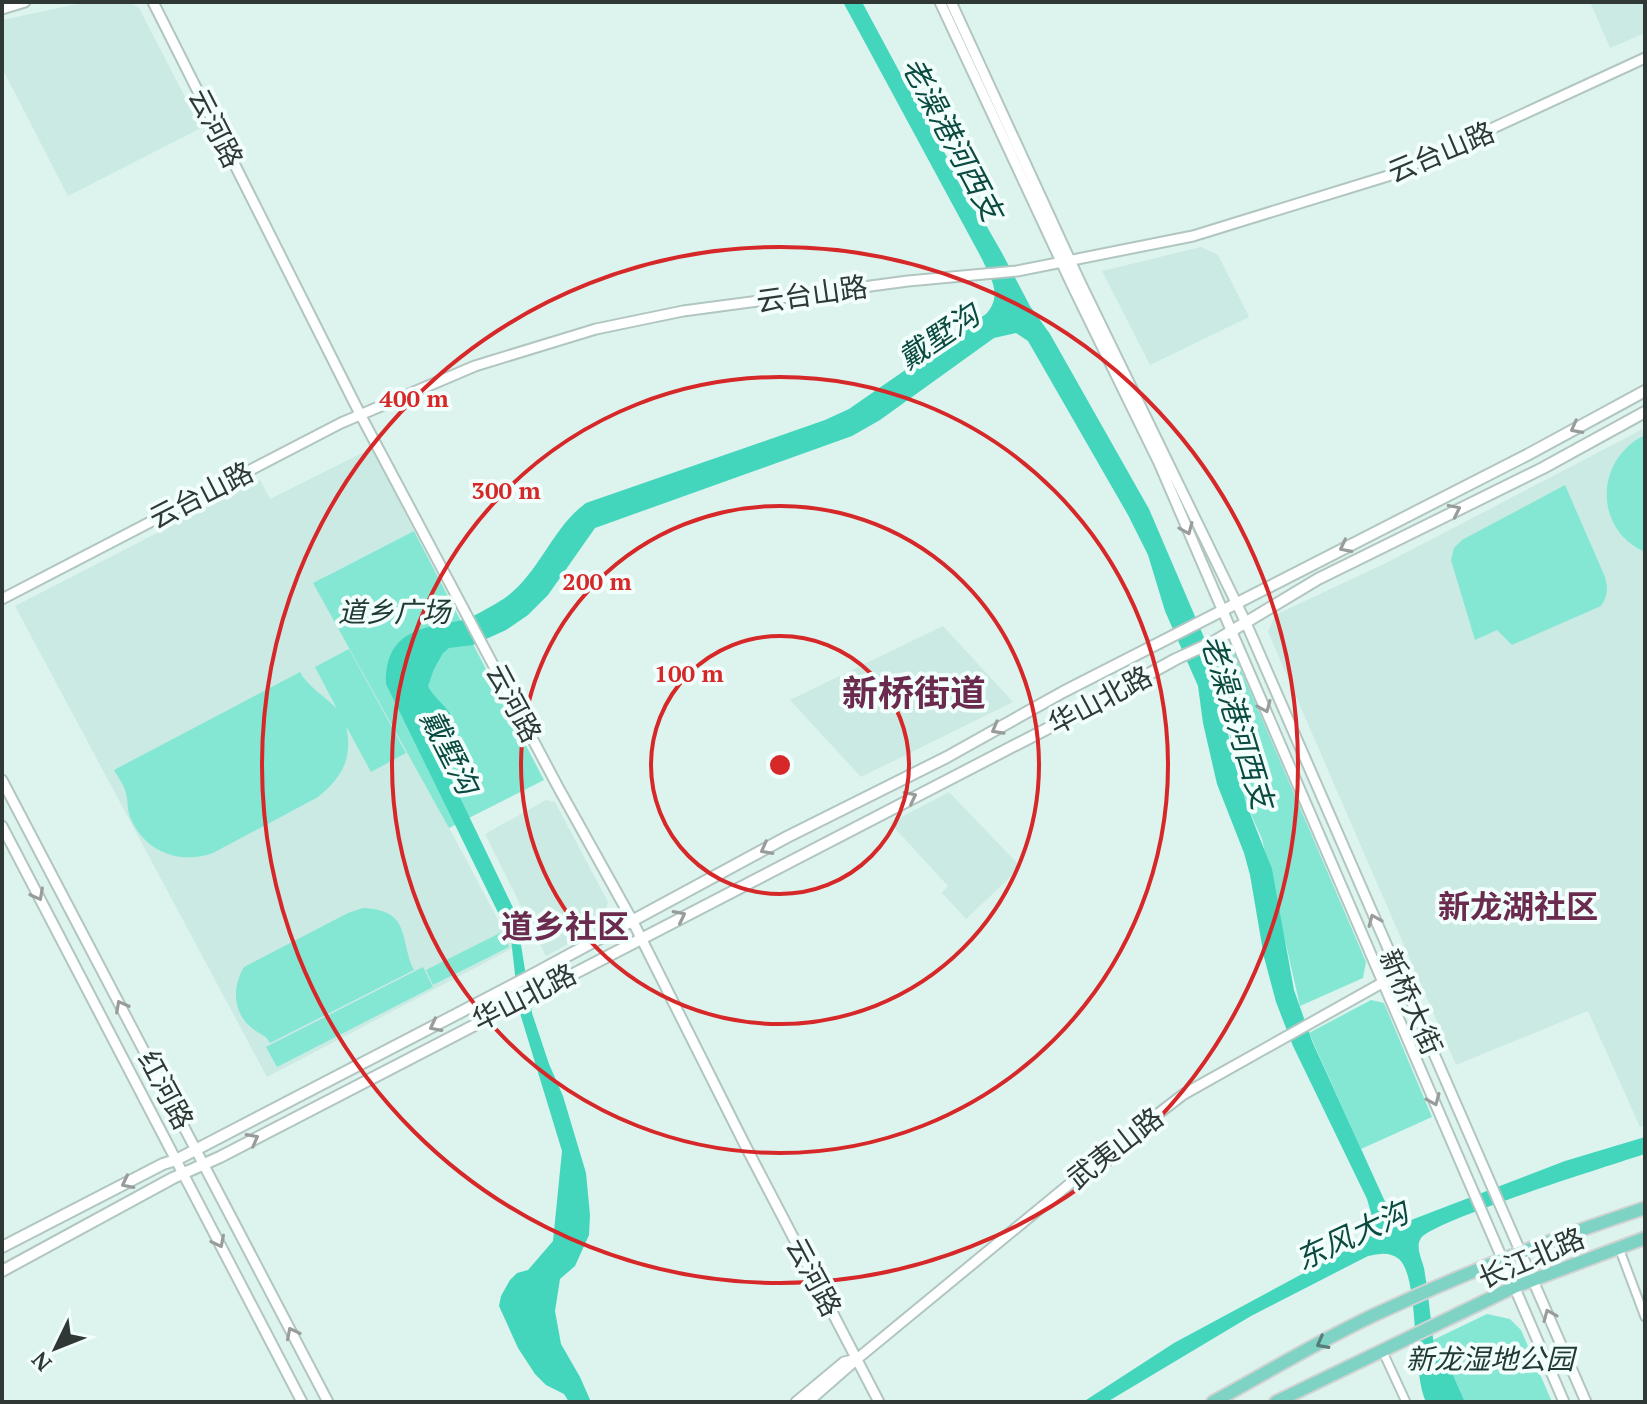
<svg xmlns="http://www.w3.org/2000/svg" width="1647" height="1404" viewBox="0 0 1647 1404" font-family="'PT Serif','Noto Sans SC',serif">
<rect width="100%" height="100%" fill="#ddf3ee"/>
<path fill="#cbeae3" d="M 87,2 L 128,2 L 139,8 L 201,128 L 68,196 L 2,68 L 2,20 Z
M 1590,2 L 1645,2 L 1645,33 L 1610,48 Z
M 1201,247 L 1218,255 L 1249,317 L 1150,365 L 1102,271 Z
M 1645,428 L 1645,1125 L 1640,1127 L 1588,1011 L 1456,1065 L 1268,632 L 1275,615 L 1386,563 Z
M 372,448 L 414,531 L 324,577 L 410,754 L 513,948 L 267,1077 L 15,606 L 260,480 L 270,499 Z
M 943,626 L 1013,702 L 861,777 L 790,700 Z
M 949,792 L 1021,867 L 966,919 L 942,893 L 948,886 L 890,823 Z
M 546,800 L 555,802 L 608,902 L 601,926 L 546,956 L 485,834 Z"/>
<path fill="#84e7d3" d="M 1645,435 L 1645,552 C 1593,529 1595,459 1645,435 Z
M 1565,485 L 1605,577 C 1608,588 1608,596 1601,606 L 1512,645 L 1497,630 L 1475,640 L 1451,560 L 1454,548 L 1462,540 Z
M 414,531 L 544,780 L 449,828 L 313,583 Z
M 1223,647 L 1233,651 L 1366,962 L 1363,978 L 1300,1006 L 1262,839 L 1246,803 L 1210,652 Z
M 349,649 L 406,753 L 371,772 L 346,726 C 353,757 343,777 318,797 L 213,853 C 180,865 144,852 130,817 C 127,809 128,800 126,793 C 124,785 118,777 114,770 L 300,672 C 307,686 325,696 337,709 L 315,667 Z
M 363,908 C 412,910 399,940 414,970 L 270,1043 C 266,1035 263,1036 256,1031 C 233,1016 231,989 244,967 L 348,913 Z
M 502,932 L 509,947 L 433,985 L 426,970 Z
M 423,967 L 433,987 L 277,1067 L 266,1047 Z
M 1371,1000 L 1384,1003 L 1432,1117 L 1361,1149 L 1309,1033 Z
M 1487,1314 L 1510,1319 L 1521,1330 L 1552,1402 L 1465,1402 L 1449,1366 L 1435,1354 L 1433,1340 Z"/>
<path fill="#44d6bd" d="M 843,2 L 862,2 L 920,110 L 1002,253 L 1030,306 L 1050,334 L 1149,509 L 1212,656 L 1228,734 L 1246,803 L 1272,869 L 1294,990 L 1312,1041 L 1392,1217 L 1398,1225 L 1565,1161 L 1645,1137 L 1645,1154 C 1614,1164 1432,1221 1421,1238 C 1415,1247 1422,1259 1424,1268 C 1429,1296 1431,1325 1435,1354 L 1449,1366 L 1465,1402 L 1426,1402 C 1411,1370 1420,1278 1399,1259 C 1389,1251 1379,1254 1368,1256 L 1251,1316 L 1107,1402 L 1083,1402 L 1174,1343 L 1367,1239 L 1376,1230 L 1367,1199 L 1293,1046 L 1276,1002 L 1264,957 L 1250,875 L 1244,853 L 1217,784 L 1203,723 L 1198,686 L 1165,611 L 1148,555 L 1128,515 L 1028,341 L 1016,333 L 994,338 L 880,420 L 852,436 L 595,528 L 548,595 L 528,615 L 506,630 L 473,645 L 449,648 L 443,653 L 434,669 L 428,686 C 435,701 452,708 455,726 L 445,737 L 441,758 L 516,914 L 532,1013 L 549,1064 L 563,1096 L 586,1173 L 590,1215 L 589,1235 L 575,1266 L 560,1279 L 555,1311 L 561,1344 L 580,1377 L 591,1402 L 569,1402 L 564,1394 L 546,1385 L 535,1374 L 518,1348 L 499,1306 L 501,1296 L 510,1280 L 517,1273 L 528,1270 L 553,1241 L 562,1151 L 519,1010 L 511,939 L 386,684 C 385,634 417,628 458,621 C 471,619 486,609 497,603 C 538,580 549,530 586,503 L 825,420 L 849,409 L 986,314 C 1003,295 991,279 982,259 Z"/>
<g fill="none" stroke-linecap="round" stroke-linejoin="round">
<g stroke="#b1c6c1" stroke-width="11">
<path id="minor" d="M 1619,1248 L 1645,1317
M 1382,1350 L 1406,1402"/>
</g>
<g stroke="#b1c6c1" stroke-width="13">
<path id="tertiary" d="M 153,2 L 360,414 L 558,787 L 632,920 L 744,1143 L 879,1402
M 940,2 L 1072,285 L 1159,463 L 1564,1402
M 951,2 L 1080,282 L 1246,623 L 1586,1402
M 2,9 L 25,2
M 2,599 L 341,423 L 475,366 L 596,329 L 683,311 L 908,281 L 1017,271 L 1193,236 L 1391,175 L 1645,58
M 2,780 L 328,1402
M 2,826 L 302,1402
M 796,1402 L 844,1362 L 857,1359
M 808,1402 L 857,1359 L 1112,1149 L 1184,1094 L 1398,974"/>
</g>
<g stroke="#b1c6c1" stroke-width="14">
<path id="secondary" d="M 2,1247 L 163,1164 L 176,1160 L 532,975 L 787,837 L 947,757 L 1063,692 L 1527,455 L 1645,391
M 2,1271 L 173,1178 L 220,1157 L 1087,708 L 1176,659 L 1215,641 L 1318,579 L 1543,468 L 1645,412"/>
</g>
<g stroke="#d1d3d3" stroke-width="16">
<path id="primary" d="M 1213,1402 C 1266,1373 1319,1341 1374,1315 C 1462,1274 1553,1238 1645,1208
M 1276,1402 L 1514,1287 L 1645,1238"/>
</g>
<use href="#minor" stroke="#fff" stroke-width="7"/>
<use href="#tertiary" stroke="#fff" stroke-width="9"/>
<use href="#secondary" stroke="#fff" stroke-width="10"/>
<use href="#primary" stroke="#7fd3c5" stroke-width="12"/>
</g>
<defs><path id="oneway-chevron" d="M-2-3.5L2.5 0L-2 3.5" fill="none" stroke-width="1.6" stroke-linecap="round" stroke-linejoin="round" transform="scale(2)"/></defs>
<g stroke="#989c9a">
<use href="#oneway-chevron" transform="translate(1576 428) rotate(152)"/>
<use href="#oneway-chevron" transform="translate(1455 510) rotate(-26)"/>
<use href="#oneway-chevron" transform="translate(1187 529) rotate(67)"/>
<use href="#oneway-chevron" transform="translate(1345 547) rotate(153)"/>
<use href="#oneway-chevron" transform="translate(1265 707) rotate(67)"/>
<use href="#oneway-chevron" transform="translate(997 729) rotate(151)"/>
<use href="#oneway-chevron" transform="translate(911 797) rotate(-27)"/>
<use href="#oneway-chevron" transform="translate(766 849) rotate(152)"/>
<use href="#oneway-chevron" transform="translate(38 895) rotate(62)"/>
<use href="#oneway-chevron" transform="translate(680 916) rotate(-27)"/>
<use href="#oneway-chevron" transform="translate(1374 920) rotate(-113)"/>
<use href="#oneway-chevron" transform="translate(121 1006) rotate(-118)"/>
<use href="#oneway-chevron" transform="translate(435 1026) rotate(153)"/>
<use href="#oneway-chevron" transform="translate(1434 1100) rotate(67)"/>
<use href="#oneway-chevron" transform="translate(253 1139) rotate(-28)"/>
<use href="#oneway-chevron" transform="translate(127 1183) rotate(153)"/>
<use href="#oneway-chevron" transform="translate(219 1242) rotate(63)"/>
<use href="#oneway-chevron" transform="translate(1549 1315) rotate(-113)"/>
<use href="#oneway-chevron" transform="translate(292 1333) rotate(-117)"/>
</g>
<use stroke="#547e76" href="#oneway-chevron" transform="translate(1322 1343) rotate(152)"/>
<g fill="none" stroke="#d62828" stroke-width="4">
<circle cx="780" cy="765" r="129"/>
<circle cx="780" cy="765" r="259"/>
<circle cx="780" cy="765" r="388"/>
<circle cx="780" cy="765" r="518"/>
</g>
<g text-anchor="middle" stroke-width="8" stroke-linejoin="round" paint-order="stroke">
<g font-size="28" fill="#303836" stroke="#f1fefb">
<text transform="translate(216 128) rotate(63)" y="10">云河路</text>
<text transform="translate(1441 152) rotate(-23)" y="10">云台山路</text>
<text transform="translate(812 294) rotate(-8)" y="10">云台山路</text>
<text transform="translate(201 495) rotate(-27)" y="10">云台山路</text>
<text transform="translate(1100 700) rotate(-28)" y="10">华山北路</text>
<text transform="translate(514 703) rotate(62)" y="10">云河路</text>
<text transform="translate(524 997) rotate(-27)" y="10">华山北路</text>
<text transform="translate(1411 1002) rotate(66)" y="10">新桥大街</text>
<text transform="translate(166 1090) rotate(62)" y="10">红河路</text>
<text transform="translate(1115 1148) rotate(-38)" y="10">武夷山路</text>
<text transform="translate(1531 1258) rotate(-23)" y="10">长江北路</text>
<text transform="translate(814 1277) rotate(62)" y="10">云河路</text>
</g>
<g font-size="28" font-style="italic" fill="#223a34" stroke="#f1fefb">
<text x="394" y="622">道乡广场</text>
<text x="1490" y="1369">新龙湿地公园</text>
</g>
<g font-size="30" font-style="italic" fill="#0b4a40" stroke="#f1fefb">
<text transform="translate(952 139) rotate(62)" y="10">老澡港河西支</text>
<text transform="translate(939 337) rotate(-34)" y="10">戴墅沟</text>
<text transform="translate(1237 722) rotate(73)" y="10">老澡港河西支</text>
<text transform="translate(449 752) rotate(63)" y="10">戴墅沟</text>
<text transform="translate(1352 1236) rotate(-25)" y="10">东风大沟</text>
</g>
<g font-size="32" font-weight="bold" fill="#6a2b4e" stroke="#f1fefb">
<text x="1518" y="918">新龙湖社区</text>
<text x="565" y="938">道乡社区</text>
</g>
<g font-size="36" font-weight="bold" fill="#6a2b4e" stroke="#f1fefb">
<text x="914" y="706">新桥街道</text>
</g>
</g>
<circle cx="780" cy="765" r="12" fill="#d62828" stroke="#f1fefb" stroke-width="4"/>
<g font-size="24" text-anchor="middle" font-weight="bold" fill="#d62828" stroke="#f1fefb" stroke-width="8" stroke-linejoin="round" paint-order="stroke">
<text x="414" y="407">400 m</text>
<text x="506" y="499">300 m</text>
<text x="597" y="590">200 m</text>
<text x="689" y="682">100 m</text>
</g>
<rect width="1647" height="1404" fill="none" stroke="#303836" stroke-width="8"/>
<g transform="translate(56 1348) rotate(227)" stroke="#f1fefb" stroke-width="6" paint-order="stroke">
<path d="M0-6L14 30L0 20L-14 30Z" fill="#303836"/>
<text y="-12" font-size="22" font-weight="bold" text-anchor="middle" fill="#303836">N</text>
</g>
</svg>
